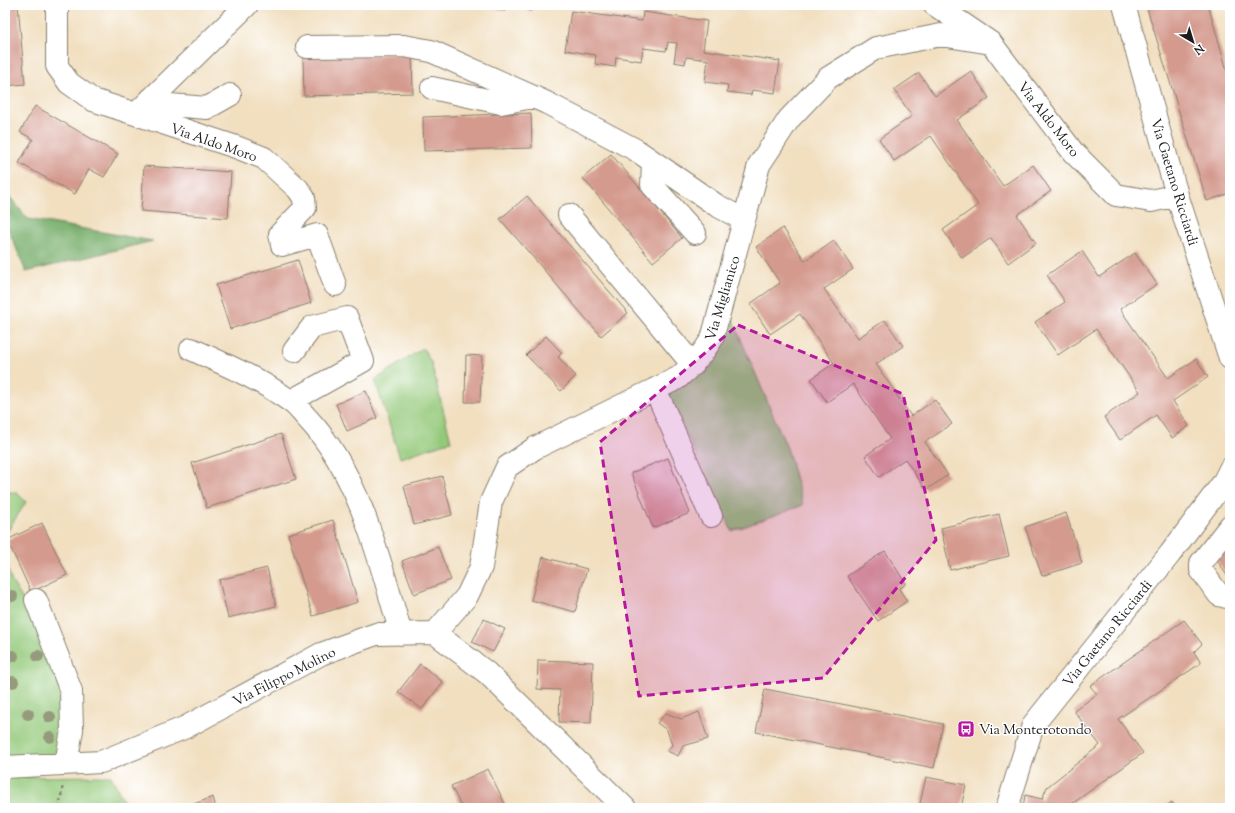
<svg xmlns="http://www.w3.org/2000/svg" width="1235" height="813" viewBox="0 0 1235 813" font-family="'Sorts Mill Goudy',serif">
<rect width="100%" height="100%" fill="#fff"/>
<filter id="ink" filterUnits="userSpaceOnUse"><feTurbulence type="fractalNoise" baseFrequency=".025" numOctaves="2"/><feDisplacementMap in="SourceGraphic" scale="8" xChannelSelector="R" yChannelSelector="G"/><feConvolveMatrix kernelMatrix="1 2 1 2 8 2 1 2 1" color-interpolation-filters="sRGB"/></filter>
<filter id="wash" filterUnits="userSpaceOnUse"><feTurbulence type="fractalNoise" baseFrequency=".012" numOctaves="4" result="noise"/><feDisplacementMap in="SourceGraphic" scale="16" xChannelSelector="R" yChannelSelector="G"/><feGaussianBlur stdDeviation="0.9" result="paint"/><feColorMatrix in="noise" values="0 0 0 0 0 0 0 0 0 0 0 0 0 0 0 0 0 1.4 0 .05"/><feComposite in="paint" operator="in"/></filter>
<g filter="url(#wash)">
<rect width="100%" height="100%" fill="#f1dfc0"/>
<path fill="#94c97a" stroke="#58724b" d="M 731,316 L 787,448 L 803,505 L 732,531 L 667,393 L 717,349 Z
M 423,348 L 431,362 L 451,441 L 400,458 L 375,380 Z
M 5,491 L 17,493 L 26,502 L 5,535 Z
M 5,562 L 12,582 L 30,611 L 67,698 L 59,756 L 5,759 Z
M 111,776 L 127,808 L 5,808 L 5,777 Z"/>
<path fill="#77ad6a" stroke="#4a6443" d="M 5,191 L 28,219 L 153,241 L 26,272 L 5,221 Z"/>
<g id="blocks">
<path fill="#d49a8e" d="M 5,5 L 18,5 L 25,84 L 5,86 Z
M 489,5 L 507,5 L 505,11 L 489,6 Z
M 512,5 L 532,5 L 531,11 Z
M 1146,5 L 1208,5 L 1230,81 L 1230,193 L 1207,201 Z
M 571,11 L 642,21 L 643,12 L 707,21 L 703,50 L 780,61 L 775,93 L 752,90 L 751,95 L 727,92 L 728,85 L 705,82 L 708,60 L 686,57 L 685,64 L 674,62 L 677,43 L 668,42 L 666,51 L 643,48 L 641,61 L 616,57 L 615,67 L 595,64 L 596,55 L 565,50 Z
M 412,54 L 413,93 L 304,96 L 303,57 Z
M 971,71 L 989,98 L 957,120 L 1003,186 L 1033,165 L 1051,191 L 1017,215 L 1036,243 L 1008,263 L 991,238 L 962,258 L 943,230 L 978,205 L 931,136 L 894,161 L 879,139 L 912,116 L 894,90 L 919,73 L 935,96 Z
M 35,106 L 118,154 L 104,177 L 89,169 L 75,194 L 19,163 L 33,139 L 20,132 Z
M 531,113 L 532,148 L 424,151 L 423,117 Z
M 611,154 L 682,238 L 653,262 L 583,178 Z
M 144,166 L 231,172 L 228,218 L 141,211 Z
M 527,196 L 628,313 L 601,336 L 500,219 Z
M 783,228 L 805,261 L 834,241 L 853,269 L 824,289 L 858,338 L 885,320 L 903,346 L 876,364 L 911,416 L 935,400 L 952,424 L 925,442 L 948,475 L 926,490 L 905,459 L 879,477 L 865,456 L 890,439 L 853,384 L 827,402 L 811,379 L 834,363 L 800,314 L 770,334 L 750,304 L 780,283 L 756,247 Z
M 1082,251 L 1099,277 L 1135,253 L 1157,284 L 1120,309 L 1168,378 L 1196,359 L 1208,377 L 1173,401 L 1189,426 L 1172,438 L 1156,415 L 1120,440 L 1104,417 L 1140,392 L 1096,329 L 1058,355 L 1035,322 L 1065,302 L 1047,275 Z
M 298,260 L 311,303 L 230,329 L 216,285 Z
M 546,336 L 562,353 L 558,357 L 576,376 L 561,391 L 526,355 Z
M 466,355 L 482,356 L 480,402 L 465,402 Z
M 366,391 L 377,418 L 347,431 L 336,404 Z
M 281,434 L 296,479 L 207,508 L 192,463 Z
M 668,458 L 690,513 L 653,528 L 631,473 Z
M 442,476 L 452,515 L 414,525 L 404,486 Z
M 1066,513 L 1082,563 L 1042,576 L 1025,527 Z
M 999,514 L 1009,556 L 950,570 L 941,528 Z
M 333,520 L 358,602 L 313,616 L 288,534 Z
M 42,523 L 67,575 L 31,592 L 7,540 Z
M 1230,543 L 1230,580 L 1212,553 Z
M 438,547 L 451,580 L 414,594 L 402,561 Z
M 885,551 L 906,584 L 899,589 L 907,601 L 878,621 L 847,576 Z
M 543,557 L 587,569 L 575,612 L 531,600 Z
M 267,568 L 276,606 L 228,618 L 219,580 Z
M 484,619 L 505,629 L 493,652 L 472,642 Z
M 1184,620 L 1202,644 L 1194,652 L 1201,663 L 1118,719 L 1143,753 L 1073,803 L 1072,808 L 1023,808 L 1025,795 L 1042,799 L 1047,787 L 1100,745 L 1074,711 L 1097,694 L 1090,686 Z
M 538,660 L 593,662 L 591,723 L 559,722 L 560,690 L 537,689 Z
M 420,664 L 443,682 L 422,709 L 398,692 Z
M 765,689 L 943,724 L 934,768 L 756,732 Z
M 699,712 L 708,739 L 683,746 L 678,756 L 667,751 L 672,745 L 667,730 L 657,723 L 666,713 L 681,719 Z
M 488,769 L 507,808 L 462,808 L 451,786 Z
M 926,777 L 966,785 L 961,808 L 919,808 Z
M 213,797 L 216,808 L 183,808 Z
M 1172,802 L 1176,808 L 1163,808 Z"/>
</g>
</g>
<g filter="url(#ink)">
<use href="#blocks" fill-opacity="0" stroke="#867e6e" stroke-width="1"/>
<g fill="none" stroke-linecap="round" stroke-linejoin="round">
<g stroke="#867e6e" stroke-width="24">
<path id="minor" d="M 57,5 L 57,66 L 69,83 L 93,100 L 236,147 L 264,158 L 298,189 L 304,198 L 305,208 L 280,234 L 282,245 L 317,235 L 335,285
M 935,5 L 991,43 L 1073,152 L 1116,195 L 1151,201 L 1177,195
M 1124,5 L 1177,195 L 1230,358
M 307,47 L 404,46 L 431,51 L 547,103 L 636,150 L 716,205 L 744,220
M 432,88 L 501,103 L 533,97
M 151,99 L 170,105 L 207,108 L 230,95
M 136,114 L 247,5
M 653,162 L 652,185 L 695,233
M 569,215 L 693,365
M 191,349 C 224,364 260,379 290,401 C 297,405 302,413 307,418 C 360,474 380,562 401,634
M 655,389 L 711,516
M 291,401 L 363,361 L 347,318 L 312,327 L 294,351
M 1230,526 L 1201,563 L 1201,570 L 1219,595 L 1227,597 L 1230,595
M 36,600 L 71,691 L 72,730 L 66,764
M 435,633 L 467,596 L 481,567 L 491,502 L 507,467 L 535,448 L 678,378 C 692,366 702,355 712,339 L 759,165 L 789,119 L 828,78 L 876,48 L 941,35 L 991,43
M 5,767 L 101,762 L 186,727 L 321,654 L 376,634 L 435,633 L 487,673 L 625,808
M 1007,808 L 1033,725 L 1170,554 L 1223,483 L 1230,469"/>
</g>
<path stroke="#867e6e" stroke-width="2.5" stroke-dasharray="3 3" stroke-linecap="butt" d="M 59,808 L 63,785"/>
<use href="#minor" stroke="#fff" stroke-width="22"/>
</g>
<g fill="#969a7b">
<circle cx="12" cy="596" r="6"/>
<circle cx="13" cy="656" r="6"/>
<circle cx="38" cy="656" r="6"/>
<circle cx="13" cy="682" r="6"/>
<circle cx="28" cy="714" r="6"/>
<circle cx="50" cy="717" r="6"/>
<circle cx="50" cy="737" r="6"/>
</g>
</g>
<path fill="#b5179e" fill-opacity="0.2" stroke="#b5179e" stroke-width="3" stroke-dasharray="8 5" stroke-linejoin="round" d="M 738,325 L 903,394 L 936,540 L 823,678 L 639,696 L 600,442 Z"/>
<defs>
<g id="bus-square" transform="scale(0.9)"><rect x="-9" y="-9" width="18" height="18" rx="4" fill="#b5179e" stroke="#fff"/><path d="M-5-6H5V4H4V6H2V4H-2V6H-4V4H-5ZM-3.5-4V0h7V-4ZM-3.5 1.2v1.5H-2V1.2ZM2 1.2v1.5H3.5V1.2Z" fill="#fff"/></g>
</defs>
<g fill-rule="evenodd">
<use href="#bus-square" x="966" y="729"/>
</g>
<g text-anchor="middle" stroke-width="3" stroke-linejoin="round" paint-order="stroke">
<g font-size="14" fill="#1c1c1c" stroke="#fff">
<text transform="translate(1049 119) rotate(52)" y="5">Via Aldo Moro</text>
<text transform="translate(214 142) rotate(19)" y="5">Via Aldo Moro</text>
<text transform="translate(1175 182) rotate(73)" y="5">Via Gaetano Ricciardi</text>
<text transform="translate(722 298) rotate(-73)" y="5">Via Miglianico</text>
<text transform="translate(1107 633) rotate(-51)" y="5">Via Gaetano Ricciardi</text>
<text transform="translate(284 676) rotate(-27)" y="5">Via Filippo Molino</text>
</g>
<g font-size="14" fill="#1c1c1c" stroke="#fff" text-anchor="start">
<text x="979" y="734">Via Monterotondo</text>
</g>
</g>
<rect width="1235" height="813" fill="none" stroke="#fff" stroke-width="20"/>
<g transform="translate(1193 42) rotate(142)" stroke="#ffffff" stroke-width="3" paint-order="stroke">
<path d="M0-3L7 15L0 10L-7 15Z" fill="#1c1c1c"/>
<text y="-6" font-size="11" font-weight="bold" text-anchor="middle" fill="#1c1c1c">N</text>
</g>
</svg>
